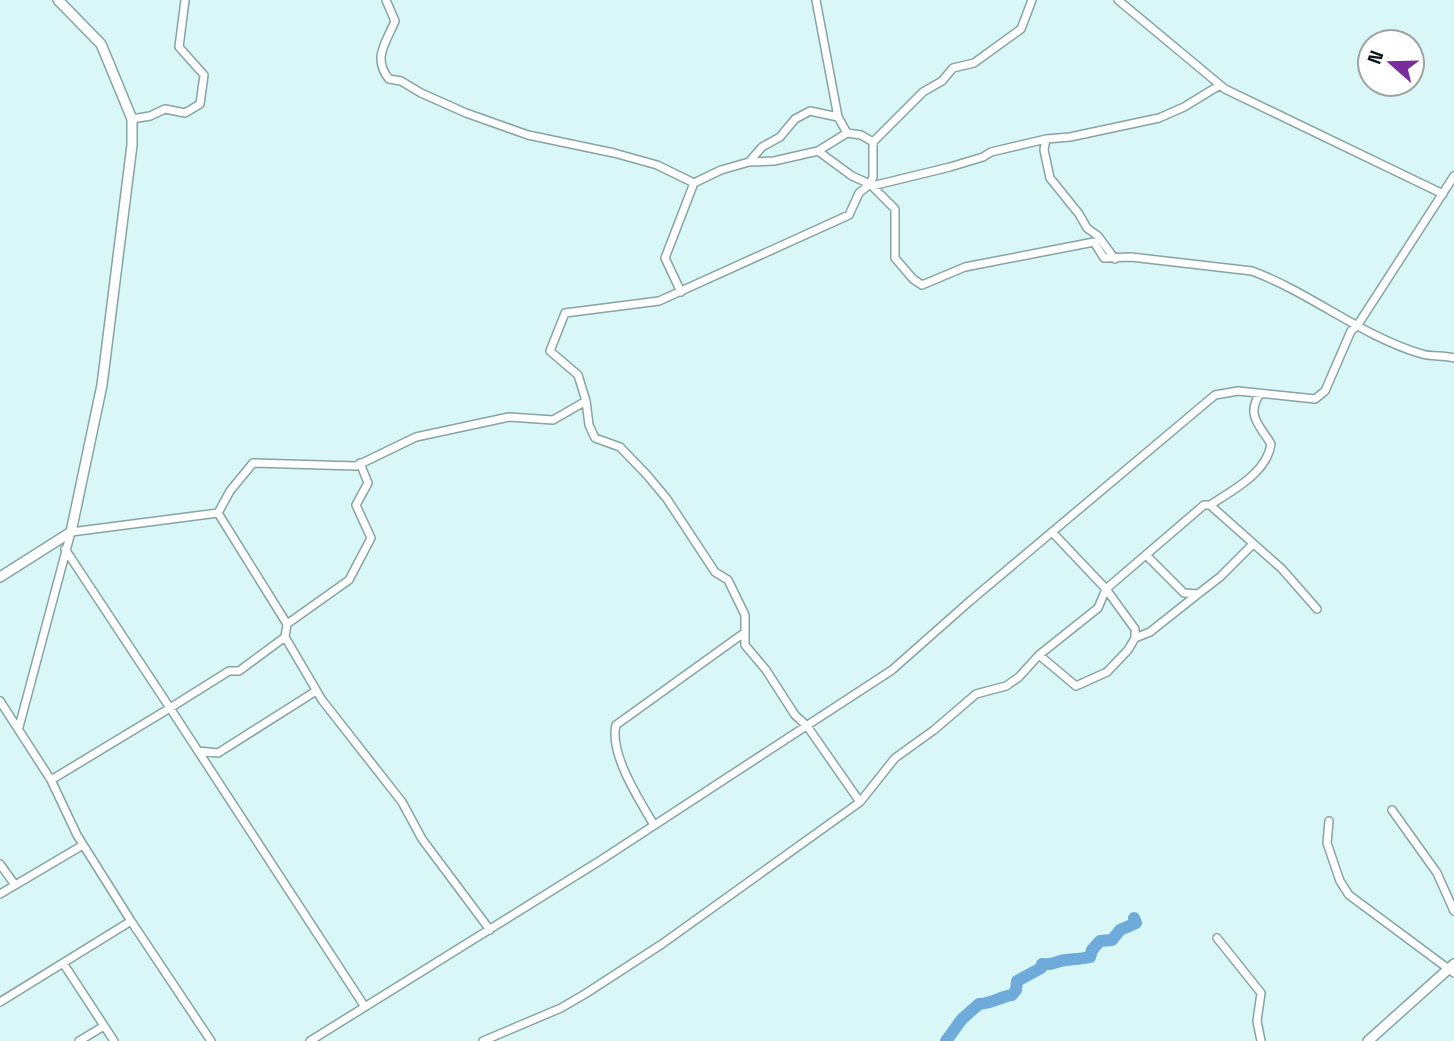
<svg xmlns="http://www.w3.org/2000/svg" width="1454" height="1041" viewBox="0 0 1454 1041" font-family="'Space Grotesk',sans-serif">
<rect width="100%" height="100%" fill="#d9f7f7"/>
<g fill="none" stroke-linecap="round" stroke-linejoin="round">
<path stroke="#6fabda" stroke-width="12" d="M 946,1041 L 962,1019 L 979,1004 C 994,1003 999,997 1012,995 L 1016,990 L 1017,981 L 1041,968 L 1042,964 C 1052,966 1056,961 1065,960 C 1074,959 1081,959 1090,957 L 1092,950 L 1100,941 L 1112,940 L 1120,930 L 1136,923 L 1134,918"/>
<g stroke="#87a3a3" stroke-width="10">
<path id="minor" d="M 386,0 L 395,21 C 386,43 372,58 389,79 L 401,81 L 421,93 L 466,113 L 528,135 L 614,153 L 657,165 L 694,183 L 665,258 L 681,292
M 1118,0 L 1225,89 L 1443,194
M 132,119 L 150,116 L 165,109 L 185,113 L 200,104 L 204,75 L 179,47 L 185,0
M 1046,139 L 1044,150 L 1050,178 L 1079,214 L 1087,228 L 1098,236 L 1115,259
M 873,142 L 923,92 L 942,81 L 953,68 L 974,63 L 1021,29 L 1032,0
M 818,151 L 852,176 L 870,184 L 895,209 L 895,258 L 913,279 L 922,285 L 965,267 L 1094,242 L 1104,258 L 1131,257 L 1252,271 C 1311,293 1361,336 1422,354 C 1432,357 1444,355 1454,358
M 749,162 L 774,161 L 818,151 L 847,133
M 694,183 L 721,170 L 749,162 L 762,147 L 780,137 L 795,119 L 810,111 L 838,117
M 872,186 L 950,167 L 983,157 L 991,152 L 1046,139 L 1070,137 L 1159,118 L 1184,107 L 1220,85
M 586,401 L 589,425 L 595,438 L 620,447 L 647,475 L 667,499 L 715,572 L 728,580 L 745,615 L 745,645 L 766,670 L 795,715 L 807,726 L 860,802
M 1210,505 L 1282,569 L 1317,609
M 65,549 L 170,708 L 229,671 L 239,671 L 285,637 L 287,624 L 218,513
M 1146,555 L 1184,593 L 1198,594 L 1220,577 L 1252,545
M 287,624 L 349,580 L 371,538 L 356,505 L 368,483 L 360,463
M 285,637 L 322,700 L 402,802 L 422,839 L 490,930
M 1135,638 L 1150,632 L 1198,594
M 1039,655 L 1076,686 L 1107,672 L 1128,650 L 1135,638 L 1135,629 L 1106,589 L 1053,533
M 0,701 L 51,780 L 77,835 L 131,921 L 211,1041
M 19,727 L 71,532 L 218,513 L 230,491 L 253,463 L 356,466 L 416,437 L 509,417 L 553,420 L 586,401 L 578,375 L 550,351 L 565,313 L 659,301 L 849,215 L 859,193 L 870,184 L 873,177 L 873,142 L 861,135 L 847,133 L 838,117 L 816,0
M 198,751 L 218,753 L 316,691
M 51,780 L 170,708 L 365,1007
M 1392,810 L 1437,873 L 1454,911
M 1329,821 L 1327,843 L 1340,881 L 1349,895 L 1454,973
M 654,825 C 640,801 609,754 616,725 L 744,633
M 0,864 L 15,885
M 0,894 L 83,845
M 1217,938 L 1261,993 L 1257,1021 L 1261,1041
M 63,963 L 114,1041
M 0,1002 L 131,921
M 79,1041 L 104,1026
M 310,1041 L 601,860 L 892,670 L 970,601 L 1215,395 L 1238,391 L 1315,399 L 1325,391 L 1351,331 L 1357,326 L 1454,176
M 483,1041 L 561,1008 L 585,994 L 662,944 L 860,802 L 895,758 L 934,730 L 976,694 L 1006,686 L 1019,677 L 1039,655 L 1098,608 L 1106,589 L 1204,505 L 1210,505 C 1233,490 1267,473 1271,444 C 1261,427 1245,415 1260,394"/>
</g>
<g stroke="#87a3a3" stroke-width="12">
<path id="tertiary" d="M 0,577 L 71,532 L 102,385 L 132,145 L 132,119 L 101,44 L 58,0
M 1368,1041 L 1454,964"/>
</g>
<use href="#minor" stroke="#fff" stroke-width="7"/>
<use href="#tertiary" stroke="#fff" stroke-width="9"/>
</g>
<g transform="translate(1391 63) rotate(290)"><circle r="33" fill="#ffffff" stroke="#9ea2a2" stroke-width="2"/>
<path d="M0-5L12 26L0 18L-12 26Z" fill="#7a2c9d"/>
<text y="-10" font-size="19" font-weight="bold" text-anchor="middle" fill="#0c1717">N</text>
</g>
</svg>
